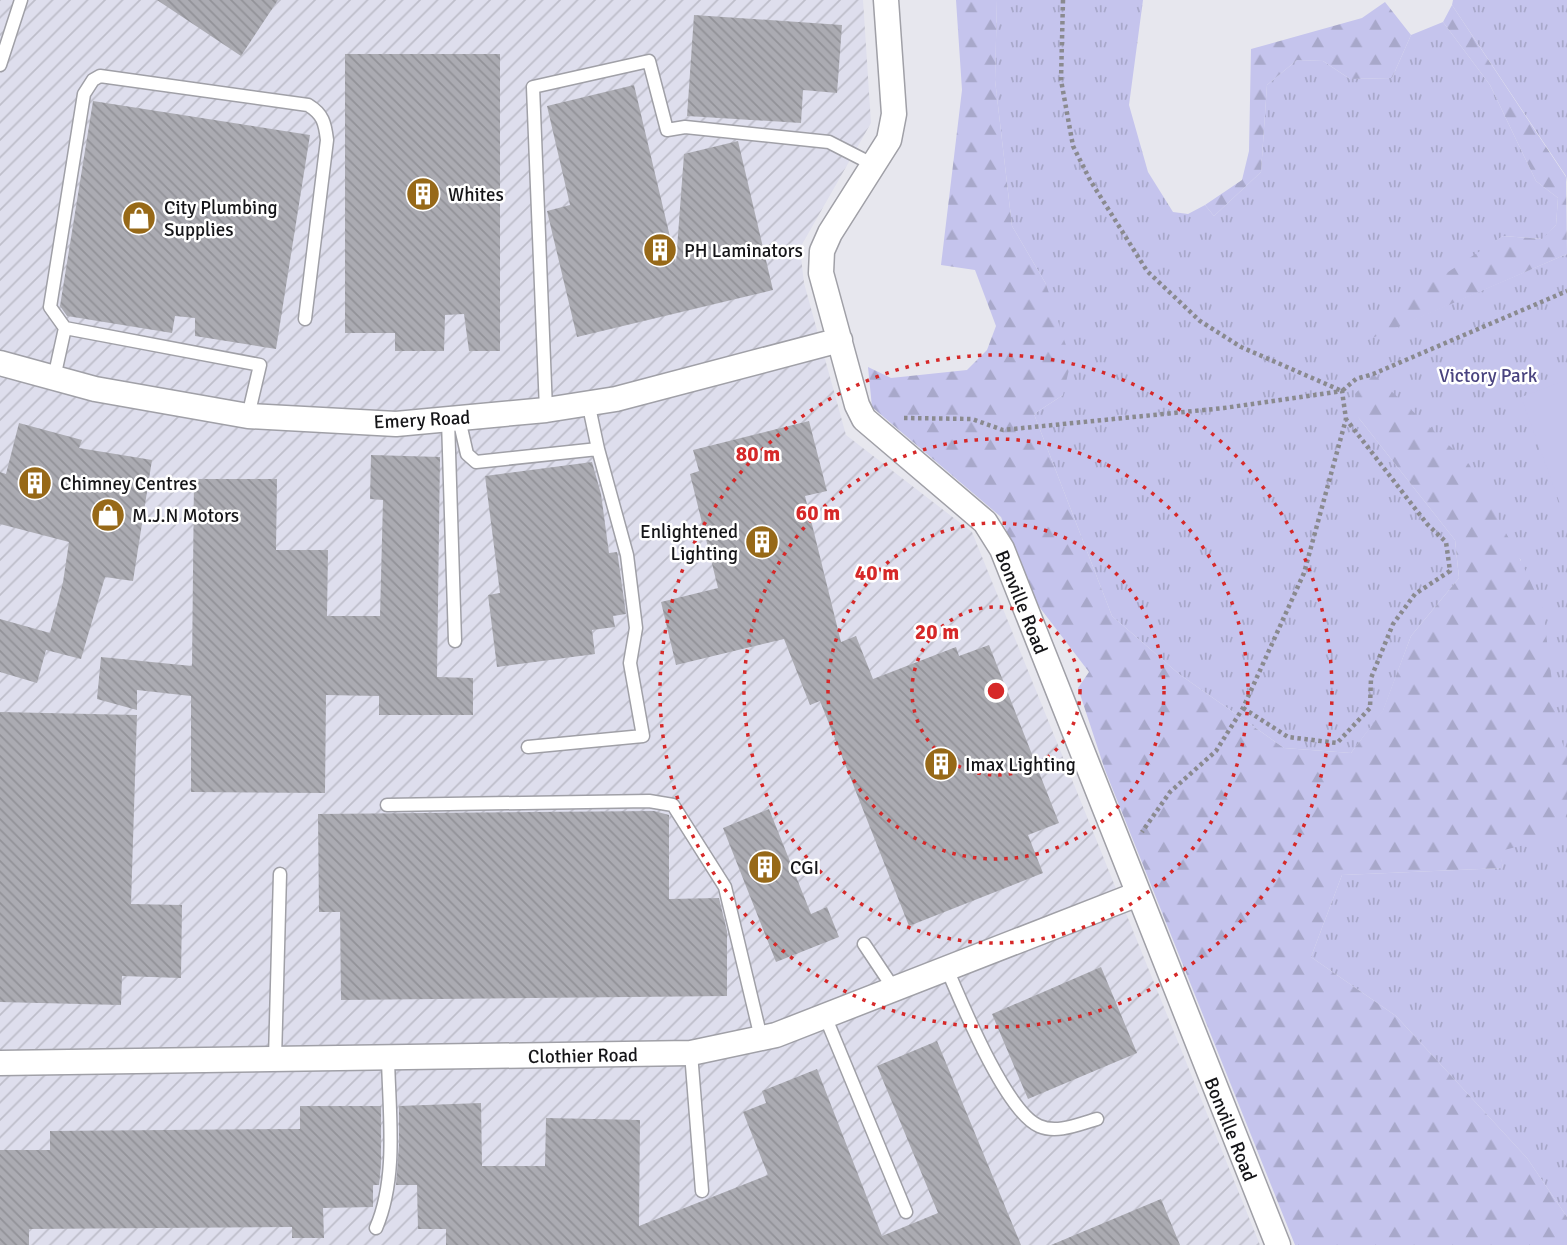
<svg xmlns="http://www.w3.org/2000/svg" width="1567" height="1245" viewBox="0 0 1567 1245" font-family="Signika,sans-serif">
<defs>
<pattern id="industrial-furrows" width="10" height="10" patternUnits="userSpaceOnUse" patternTransform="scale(1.75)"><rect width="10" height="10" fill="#dedeed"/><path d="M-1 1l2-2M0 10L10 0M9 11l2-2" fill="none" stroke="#bebeca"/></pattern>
<pattern id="grass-tufts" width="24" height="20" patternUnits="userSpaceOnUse" patternTransform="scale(1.75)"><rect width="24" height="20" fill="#c5c4ed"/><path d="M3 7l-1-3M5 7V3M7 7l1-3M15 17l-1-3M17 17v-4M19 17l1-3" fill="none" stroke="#a8a8ca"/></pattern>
<pattern id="forest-firs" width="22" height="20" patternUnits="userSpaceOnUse" patternTransform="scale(1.75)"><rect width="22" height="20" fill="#c5c4ed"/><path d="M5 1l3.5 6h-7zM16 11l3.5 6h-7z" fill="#a8a8ca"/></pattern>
<pattern id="building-back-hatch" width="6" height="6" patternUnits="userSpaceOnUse" patternTransform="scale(1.75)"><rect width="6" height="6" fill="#ababb2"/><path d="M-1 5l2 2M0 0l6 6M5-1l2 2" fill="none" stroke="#929298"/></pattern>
</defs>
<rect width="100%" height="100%" fill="#e7e7ee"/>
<path fill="url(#industrial-furrows)" d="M 0,0 L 863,0 L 871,123 L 800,248 L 804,283 L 846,435 L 972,532 L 1260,1245 L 0,1245 Z"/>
<path fill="url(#grass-tufts)" d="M 997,0 L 1143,0 L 1129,105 L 1148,172 L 1173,212 L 1188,214 L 1205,205 L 1214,216 L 1261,172 L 1267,85 L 1297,60 L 1323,61 L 1350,79 L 1392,78 L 1411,35 L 1443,22 L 1490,85 L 1536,181 L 1558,198 L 1556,225 L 1543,239 L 1503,236 L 1356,344 L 1567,254 L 1567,1217 L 1527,1158 L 1396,1016 L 1311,957 L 1342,875 L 1503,868 L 1499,851 L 1521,560 L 1358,417 L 1455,540 L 1459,578 L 1411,636 L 1383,711 L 1351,753 L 1284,748 L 1179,674 L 1112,616 L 1034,414 L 1063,395 L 1046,284 L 1012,226 L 995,80 Z
M 1453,0 L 1567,0 L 1567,182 L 1566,176 L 1452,5 Z"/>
<path fill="url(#forest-firs)" d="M 956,0 L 997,0 L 995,80 L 1012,226 L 1046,284 L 1071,361 L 1063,395 L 1034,414 L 1112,616 L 1179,674 L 1284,748 L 1351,753 L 1383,710 L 1411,636 L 1459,578 L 1455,540 L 1358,417 L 1355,394 L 1373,374 L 1469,464 L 1521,561 L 1543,609 L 1558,730 L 1567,756 L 1567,813 L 1557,837 L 1500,851 L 1503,868 L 1342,875 L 1311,957 L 1396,1016 L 1527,1158 L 1567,1217 L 1567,1245 L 1295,1245 L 1105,770 L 1078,688 L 1089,672 L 1034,600 L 1001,517 L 872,407 L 868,367 L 891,378 L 967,370 L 987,350 L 996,326 L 975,270 L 941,265 L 962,90 Z
M 1385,2 L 1411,35 L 1392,78 L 1350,79 L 1323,61 L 1297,60 L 1267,85 L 1261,172 L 1214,216 L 1205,205 L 1242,180 L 1249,151 L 1251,49 L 1362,18 Z
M 1452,5 L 1566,177 L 1567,254 L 1356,345 L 1358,331 L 1503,236 L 1542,239 L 1556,225 L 1558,198 L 1536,181 L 1490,85 L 1443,22 Z"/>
<path fill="#c5c4ed" d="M 1567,380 L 1567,523 L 1521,397 Z"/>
<path fill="url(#building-back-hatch)" d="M 157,0 L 278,0 L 241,56 Z
M 694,15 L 842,25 L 837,93 L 803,90 L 801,123 L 687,116 Z
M 345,54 L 500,54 L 500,351 L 469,351 L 464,314 L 445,315 L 444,351 L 395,351 L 395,333 L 345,333 Z
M 634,85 L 676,262 L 684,154 L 738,141 L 773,290 L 577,337 L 547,211 L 570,205 L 547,106 Z
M 93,101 L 310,135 L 276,349 L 195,336 L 195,318 L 175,316 L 172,333 L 67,316 L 60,306 Z
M 809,421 L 827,491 L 805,496 L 841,642 L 856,636 L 873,679 L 956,647 L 959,656 L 989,645 L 1059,823 L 1028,835 L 1043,873 L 909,926 L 820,701 L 810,705 L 784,639 L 676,665 L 661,602 L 718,588 L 690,474 L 699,471 L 693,450 Z
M 19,423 L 82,440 L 79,448 L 152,460 L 133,581 L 105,577 L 81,659 L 46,650 L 37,683 L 0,672 L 0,619 L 50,633 L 63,582 L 69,542 L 0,524 L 0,472 L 6,474 Z
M 371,455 L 440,457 L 437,677 L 473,678 L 473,715 L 379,715 L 379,696 L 326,695 L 325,793 L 191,792 L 191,696 L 137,690 L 137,710 L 97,699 L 101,657 L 192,666 L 194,479 L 277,479 L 276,550 L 328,550 L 327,616 L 380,616 L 383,500 L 370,499 Z
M 592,462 L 601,494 L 609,553 L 617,552 L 618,557 L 626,614 L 613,616 L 615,627 L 592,630 L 595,654 L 497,667 L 488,595 L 500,593 L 485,476 Z
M 0,712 L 137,715 L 131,904 L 182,905 L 181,978 L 122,976 L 121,1005 L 0,1002 Z
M 769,809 L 811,914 L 827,907 L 839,937 L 776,962 L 723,828 Z
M 654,811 L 669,815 L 669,899 L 719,898 L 727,931 L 727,996 L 341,1000 L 340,912 L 319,912 L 318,814 Z
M 1101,967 L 1137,1053 L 1028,1099 L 992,1014 Z
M 937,1041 L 1021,1245 L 446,1245 L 446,1229 L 418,1229 L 417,1185 L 396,1185 L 399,1144 L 399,1106 L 481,1103 L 482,1166 L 545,1166 L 546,1118 L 640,1120 L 639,1226 L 768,1175 L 743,1112 L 766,1103 L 762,1091 L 817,1069 L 882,1236 L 938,1213 L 877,1066 Z
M 300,1106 L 381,1106 L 381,1165 L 379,1185 L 373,1185 L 373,1207 L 323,1208 L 324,1238 L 292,1238 L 292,1227 L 29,1229 L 29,1245 L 0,1245 L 0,1150 L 50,1150 L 50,1131 L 300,1129 Z
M 1161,1199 L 1180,1245 L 1051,1245 Z"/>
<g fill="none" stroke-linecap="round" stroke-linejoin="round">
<g stroke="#a0a0a7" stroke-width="15">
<path id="service" d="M 0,65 L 21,0
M 65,328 L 50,307 L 84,94 L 93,80 L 100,76 L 308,105 C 323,114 325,123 327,140 L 305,319
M 54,378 L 65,328 L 260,365 L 248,416
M 546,410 L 533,87 L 649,61 L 667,130 L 685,127 L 829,142 L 874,165
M 459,419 L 467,454 L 476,462 L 598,449 L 588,402
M 448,420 L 455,641
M 528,747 L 643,736 L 630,663 L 636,628 L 627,555 L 598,449
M 387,805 L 649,801 L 673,805 L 725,887 L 761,1038
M 864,944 L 894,989
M 947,969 C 962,1004 1006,1112 1039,1126 C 1057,1134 1079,1124 1097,1119
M 825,1016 L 906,1212
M 691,1053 L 702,1191
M 275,1059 L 280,874
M 376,1228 C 398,1177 389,1112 388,1058"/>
</g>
<g stroke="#a0a0a7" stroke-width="27">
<path id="minor" d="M 886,0 L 894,114 L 889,140 L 830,233 L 822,251 L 821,273 L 857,405 L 864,419 L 985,522 L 1002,549 L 1278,1245
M 0,363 L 95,389 L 248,416 L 396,424 L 546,410 L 616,399 L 840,340
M 0,1063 L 691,1053 L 776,1035 L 1138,894"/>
</g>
<path stroke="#8a8a8f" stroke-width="4.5" stroke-dasharray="3.5 3.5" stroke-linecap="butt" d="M 1063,0 L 1061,80 L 1073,146 L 1090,180 L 1147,271 L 1200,321 L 1241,347 L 1342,391 L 1356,379 L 1373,374 L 1567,291
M 904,418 L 972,419 L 1003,430 L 1224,408 L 1342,391 L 1346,419 L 1304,573 L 1243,708 L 1216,751 L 1170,792 L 1142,832
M 1243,708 L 1288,737 L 1337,743 L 1370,708 L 1371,678 L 1393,624 L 1415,594 L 1450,571 L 1446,542 L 1427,524 L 1346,419"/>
<use href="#service" stroke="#fff" stroke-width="12"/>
<use href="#minor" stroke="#fff" stroke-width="24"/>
</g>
<g fill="none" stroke="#d62828" stroke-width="3.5" stroke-dasharray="3.5 7">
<circle cx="996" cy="691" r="84"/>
<circle cx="996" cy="691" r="168"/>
<circle cx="996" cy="691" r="252"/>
<circle cx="996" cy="691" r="336"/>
</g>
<defs>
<g id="building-disc" transform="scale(1.75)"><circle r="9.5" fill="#976918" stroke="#fff"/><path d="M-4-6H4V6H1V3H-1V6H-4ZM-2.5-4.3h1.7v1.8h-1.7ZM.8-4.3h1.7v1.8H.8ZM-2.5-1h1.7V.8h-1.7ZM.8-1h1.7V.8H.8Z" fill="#fff"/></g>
<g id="shop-disc" transform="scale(1.75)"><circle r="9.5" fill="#976918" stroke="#fff"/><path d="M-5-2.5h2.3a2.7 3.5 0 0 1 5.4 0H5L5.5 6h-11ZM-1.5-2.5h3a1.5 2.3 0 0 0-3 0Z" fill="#fff"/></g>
</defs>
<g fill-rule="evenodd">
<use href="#building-disc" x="423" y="194"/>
<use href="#shop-disc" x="139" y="218"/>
<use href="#building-disc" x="660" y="250"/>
<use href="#building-disc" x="35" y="483"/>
<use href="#shop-disc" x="108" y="515"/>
<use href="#building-disc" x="762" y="542"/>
<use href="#building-disc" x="941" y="764"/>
<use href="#building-disc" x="765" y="867"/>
</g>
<g text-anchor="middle" stroke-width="5" stroke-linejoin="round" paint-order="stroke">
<g font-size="19" fill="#151518" stroke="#fff" text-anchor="start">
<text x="448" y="201">Whites</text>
<text x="164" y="214">City Plumbing<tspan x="164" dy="22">Supplies</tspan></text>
<text x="684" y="257">PH Laminators</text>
<text x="60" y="490">Chimney Centres</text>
<text x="132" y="522">M.J.N Motors</text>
<text x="738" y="538" text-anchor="end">Enlightened<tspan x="738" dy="22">Lighting</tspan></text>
<text x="965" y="771">Imax Lighting</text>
<text x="790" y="874">CGI</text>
</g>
<g font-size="19" fill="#49437f" stroke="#fff">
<text x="1488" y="382">Victory Park</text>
</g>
<g font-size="19" fill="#151518" stroke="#fff">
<text transform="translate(422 419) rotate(-3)" y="7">Emery Road</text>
<text transform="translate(1022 602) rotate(68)" y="7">Bonville Road</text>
<text transform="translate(583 1055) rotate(-1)" y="7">Clothier Road</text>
<text transform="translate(1231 1129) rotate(68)" y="7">Bonville Road</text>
</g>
</g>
<circle cx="996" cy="691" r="10" fill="#d62828" stroke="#fff" stroke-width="3.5"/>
<g font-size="21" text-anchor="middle" font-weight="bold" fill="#d62828" stroke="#fff" stroke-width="5" stroke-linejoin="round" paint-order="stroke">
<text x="758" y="461">80 m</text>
<text x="818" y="520">60 m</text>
<text x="877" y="580">40 m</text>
<text x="937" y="639">20 m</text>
</g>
</svg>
